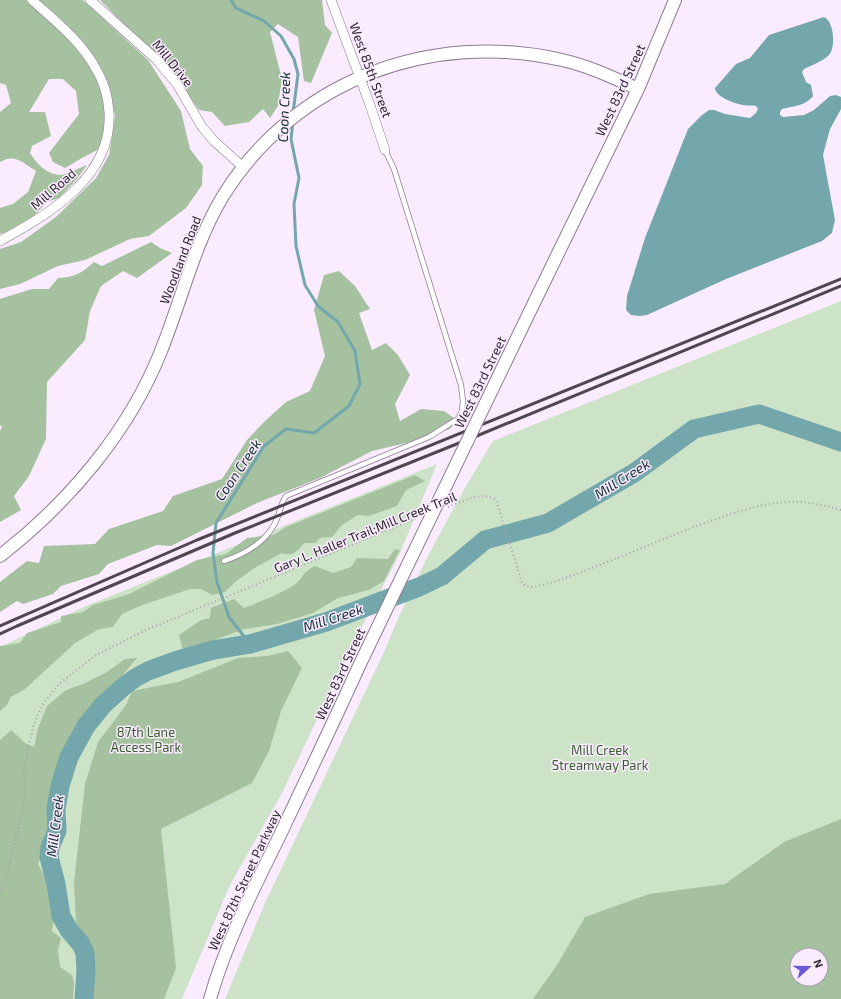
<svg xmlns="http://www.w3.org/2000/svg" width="841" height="999" viewBox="0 0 841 999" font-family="'Exo 2',sans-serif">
<rect width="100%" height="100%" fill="#faebff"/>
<path fill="#cde3c8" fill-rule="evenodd" d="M 841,301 L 841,999 L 225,999 L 265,903 L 384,652 C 414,578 452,508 493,441 ZM 797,955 L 821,955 L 821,979 L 797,979 Z
M 437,464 L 400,553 L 353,644 L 282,793 L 229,887 L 182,999 L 0,999 L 0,647 L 86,606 Z"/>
<path fill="#a6c19f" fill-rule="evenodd" d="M 0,0 L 26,0 C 64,33 113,72 105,129 C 104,136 101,143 99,149 L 82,158 L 65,168 L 53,162 L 49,153 L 79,114 L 76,91 L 63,79 L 49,79 L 29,112 L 45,112 L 51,136 L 32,146 L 30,153 C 37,164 46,174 60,175 C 66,175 81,167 87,165 L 76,180 L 59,198 L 47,202 L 33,217 L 14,230 L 0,234 L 0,208 L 13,204 L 28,192 L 36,171 C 23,163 15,153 0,162 L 0,112 L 11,103 L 6,85 L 0,83 Z
M 38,0 L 83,0 L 148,60 L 181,111 L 190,149 L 203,166 L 202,185 L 186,208 L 149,236 L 130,239 L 85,260 L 58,266 L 20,284 L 0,289 L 0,249 L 21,242 L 56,217 L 96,178 L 109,155 L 115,116 L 107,80 L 75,34 Z
M 100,0 L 322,0 L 325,25 L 332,33 L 311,83 L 304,81 L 298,37 L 278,24 L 270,32 L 282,79 L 278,106 L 270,118 L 263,109 L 249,122 L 225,126 L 212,112 L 199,110 L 173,74 Z
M 151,242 L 160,248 L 172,253 L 137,278 L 123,271 L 101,286 L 90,311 L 85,340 L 47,382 L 46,439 L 29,476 L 14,496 L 21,510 L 0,522 L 0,431 L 2,427 L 0,425 L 0,299 L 32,289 L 49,289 L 58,278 C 75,277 82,273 94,262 L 102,266 Z
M 339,271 L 355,286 L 370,309 L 359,313 L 372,350 L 386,343 L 398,355 L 410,375 L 395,404 L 400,421 L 421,409 L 444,411 L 457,420 L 450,429 L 406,443 L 372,451 L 320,478 L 257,503 L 171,546 L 157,545 L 108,564 L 99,574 L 61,586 L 53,594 L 23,604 L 17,601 L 0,612 L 0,582 L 27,561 L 39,563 L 44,546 L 95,544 L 109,529 L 163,511 L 173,496 L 222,479 L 247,440 L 265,421 L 286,402 L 310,391 L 325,356 L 314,310 L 324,275 Z
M 415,475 L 425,481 L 406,490 L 397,506 L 369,516 L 358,515 L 342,525 L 332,537 L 320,538 L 315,543 L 304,543 C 298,551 293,557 282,553 L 256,567 L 235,582 L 225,592 L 212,595 L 201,589 L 190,589 L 142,605 L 122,614 L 113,627 L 99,629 L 75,643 L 25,689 L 11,697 L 7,705 L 0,711 L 0,646 L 20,643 L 27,633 L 61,622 L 61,616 L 83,612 L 93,605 L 129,594 L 197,560 L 226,554 L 247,538 L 273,535 L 286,527 Z
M 395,549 L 400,550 L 384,581 L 369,590 L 338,598 L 313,613 L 277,624 L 245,629 L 183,651 L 179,635 L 201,620 L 210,618 L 211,608 L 234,599 L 244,608 C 261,601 279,595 294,585 C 303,579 302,572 315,566 L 333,573 L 351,567 L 357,558 L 388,559 Z
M 288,651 L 302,668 L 281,711 L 269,751 L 252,783 L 161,829 L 176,968 L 164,999 L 88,999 L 93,958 L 76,923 L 74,882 L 85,784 L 98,742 L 126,705 L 132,691 L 178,682 L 238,658 L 267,656 Z
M 137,658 L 95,708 L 82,727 L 57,771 L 49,805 L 54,823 L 38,864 L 49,886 L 54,917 L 52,931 L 61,938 L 58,950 L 60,967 L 72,975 L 74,982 L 73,999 L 0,999 L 0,740 L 11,730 L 25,743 L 34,747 L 38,728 L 47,706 L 66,690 L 83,684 L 107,672 L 125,659 Z
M 841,819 L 841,999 L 533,999 L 557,965 L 585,917 L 649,894 L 725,884 L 784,842 ZM 797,955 L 821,955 L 821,979 L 797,979 Z"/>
<path fill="#73a7ac" d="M 824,17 C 834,21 836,47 829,55 C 823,61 812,65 804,69 L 802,72 L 806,82 L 811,85 L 813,96 C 806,106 793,106 782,109 L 780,112 L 780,115 L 783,117 L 804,115 L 814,110 L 830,96 L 836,95 L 841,97 L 841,109 L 830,129 L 823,155 L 835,220 L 832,233 L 822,241 L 726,279 L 647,315 L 640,316 L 631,315 L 626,310 L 627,296 L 645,238 L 688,129 L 702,115 L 709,110 L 714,110 L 725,114 L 750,118 L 756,113 L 758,109 L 756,106 C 752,105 748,106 743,105 C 736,104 715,97 715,88 L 736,64 L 750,58 L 769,35 Z"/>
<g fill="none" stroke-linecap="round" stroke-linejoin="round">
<path stroke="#73a7ac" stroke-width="3" d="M 231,0 L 236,8 L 264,21 L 281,36 L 294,59 L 298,74 L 293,113
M 250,644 L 229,617 L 217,582 L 213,553 L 216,523 L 264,446 L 286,429 L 314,433 L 349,406 L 360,384 L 355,351 L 338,322 L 318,306 L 305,285 L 296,246 L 294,204 L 299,178 L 291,139 L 293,122"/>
<path stroke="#73a7ac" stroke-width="19" d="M 84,999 L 86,970 L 85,953 L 81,944 L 69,930 L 61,916 L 56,884 L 49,857 L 50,847 L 57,831 L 56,809 L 60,786 L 69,757 L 86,726 L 103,705 L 123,687 L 135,678 L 148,671 L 175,661 L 213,650 L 250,644 L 326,622 L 419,587 L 442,576 L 485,540 L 548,523 L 634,473 L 694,429 L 759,414 L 841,442"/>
<g stroke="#8c7b91" stroke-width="6">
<path id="lane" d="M 224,561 C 246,554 270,540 278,516 C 281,508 281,503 286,496 L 429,437 L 448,425 L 458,419 L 462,411 L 463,401 L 461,385 L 394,169 L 385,150"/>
</g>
<g stroke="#8c7b91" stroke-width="10">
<path id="street" d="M 90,0 L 156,59 L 177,84 L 202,127 L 214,141 L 243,167
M 331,0 L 370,105 L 385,150
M 0,241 C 49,214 113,177 109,112 C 108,97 104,82 96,69 C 81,41 55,21 32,0"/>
</g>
<g stroke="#8c7b91" stroke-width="14">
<path id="secondary" d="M 516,340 L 638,89 L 675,0
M 0,556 C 68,503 129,432 161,351 C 182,299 194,244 223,196 C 295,80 431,30 562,60 C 589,66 614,78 638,89
M 210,999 C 226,942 254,888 280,835 C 307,778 334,721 360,664"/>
</g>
<path stroke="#a89cac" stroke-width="2" stroke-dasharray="1 3" stroke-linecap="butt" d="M 448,507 C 462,502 482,490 496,500 L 522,583 L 526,586 L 533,587 C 555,583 576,574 597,566 C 636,551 674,534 713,520 C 737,512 762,503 787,502 C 806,501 823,505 841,510
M 0,890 L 5,881 L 8,871 L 23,807 L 25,794 L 24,767 L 33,728 L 37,716 L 44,703 L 59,684 L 96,655 L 146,630 L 417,518"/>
<use href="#lane" stroke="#fff" stroke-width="4.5"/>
<use href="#street" stroke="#fff" stroke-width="9"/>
<use href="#secondary" stroke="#fff" stroke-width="12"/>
<path stroke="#4f4651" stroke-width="3" d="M 0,626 L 197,540 L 841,279
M 0,634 L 17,626 L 235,533 L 479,435 L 841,286"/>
<g stroke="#8c7b91" stroke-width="14" stroke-linecap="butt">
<path id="secondary-bridge" d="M 360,664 L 516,340"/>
</g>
<use href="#secondary-bridge" stroke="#fff" stroke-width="12"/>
</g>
<g text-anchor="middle" stroke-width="3" stroke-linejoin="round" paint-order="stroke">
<g font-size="13" fill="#2d262f" stroke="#faebff">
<text transform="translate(173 63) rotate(51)" y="5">Mill Drive</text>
<text transform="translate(371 70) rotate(70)" y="5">West 85th Street</text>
<text transform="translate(620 90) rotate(-65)" y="5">West 83rd Street</text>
<text transform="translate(53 189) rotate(-41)" y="5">Mill Road</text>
<text transform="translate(180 260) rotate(-69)" y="5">Woodland Road</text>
<text transform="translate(480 382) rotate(-64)" y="5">West 83rd Street</text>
<text transform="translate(365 532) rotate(-22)" y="5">Gary L. Haller Trail;Mill Creek Trail</text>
<text transform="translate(340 674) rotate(-65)" y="5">West 83rd Street</text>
<text transform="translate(244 880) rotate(-65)" y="5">West 87th Street Parkway</text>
</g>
<g font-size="13" fill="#375c2d" stroke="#faebff">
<text x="146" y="737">87th Lane<tspan x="146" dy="15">Access Park</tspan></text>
<text x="600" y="755">Mill Creek<tspan x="600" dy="15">Streamway Park</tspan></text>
</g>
<g font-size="14" font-style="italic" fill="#132f32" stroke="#faebff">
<text transform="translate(284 107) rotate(-88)" y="5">Coon Creek</text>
<text transform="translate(238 470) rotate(-56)" y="5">Coon Creek</text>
<text transform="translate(622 479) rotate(-32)" y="5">Mill Creek</text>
<text transform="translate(333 618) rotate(-18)" y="5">Mill Creek</text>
<text transform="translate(55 826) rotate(-83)" y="5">Mill Creek</text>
</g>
</g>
<g transform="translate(809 967) rotate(69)"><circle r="19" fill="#faebff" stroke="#a89cac"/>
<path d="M0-3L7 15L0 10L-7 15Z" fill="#6b58d2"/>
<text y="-6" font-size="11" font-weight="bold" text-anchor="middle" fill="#2d262f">N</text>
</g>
</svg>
